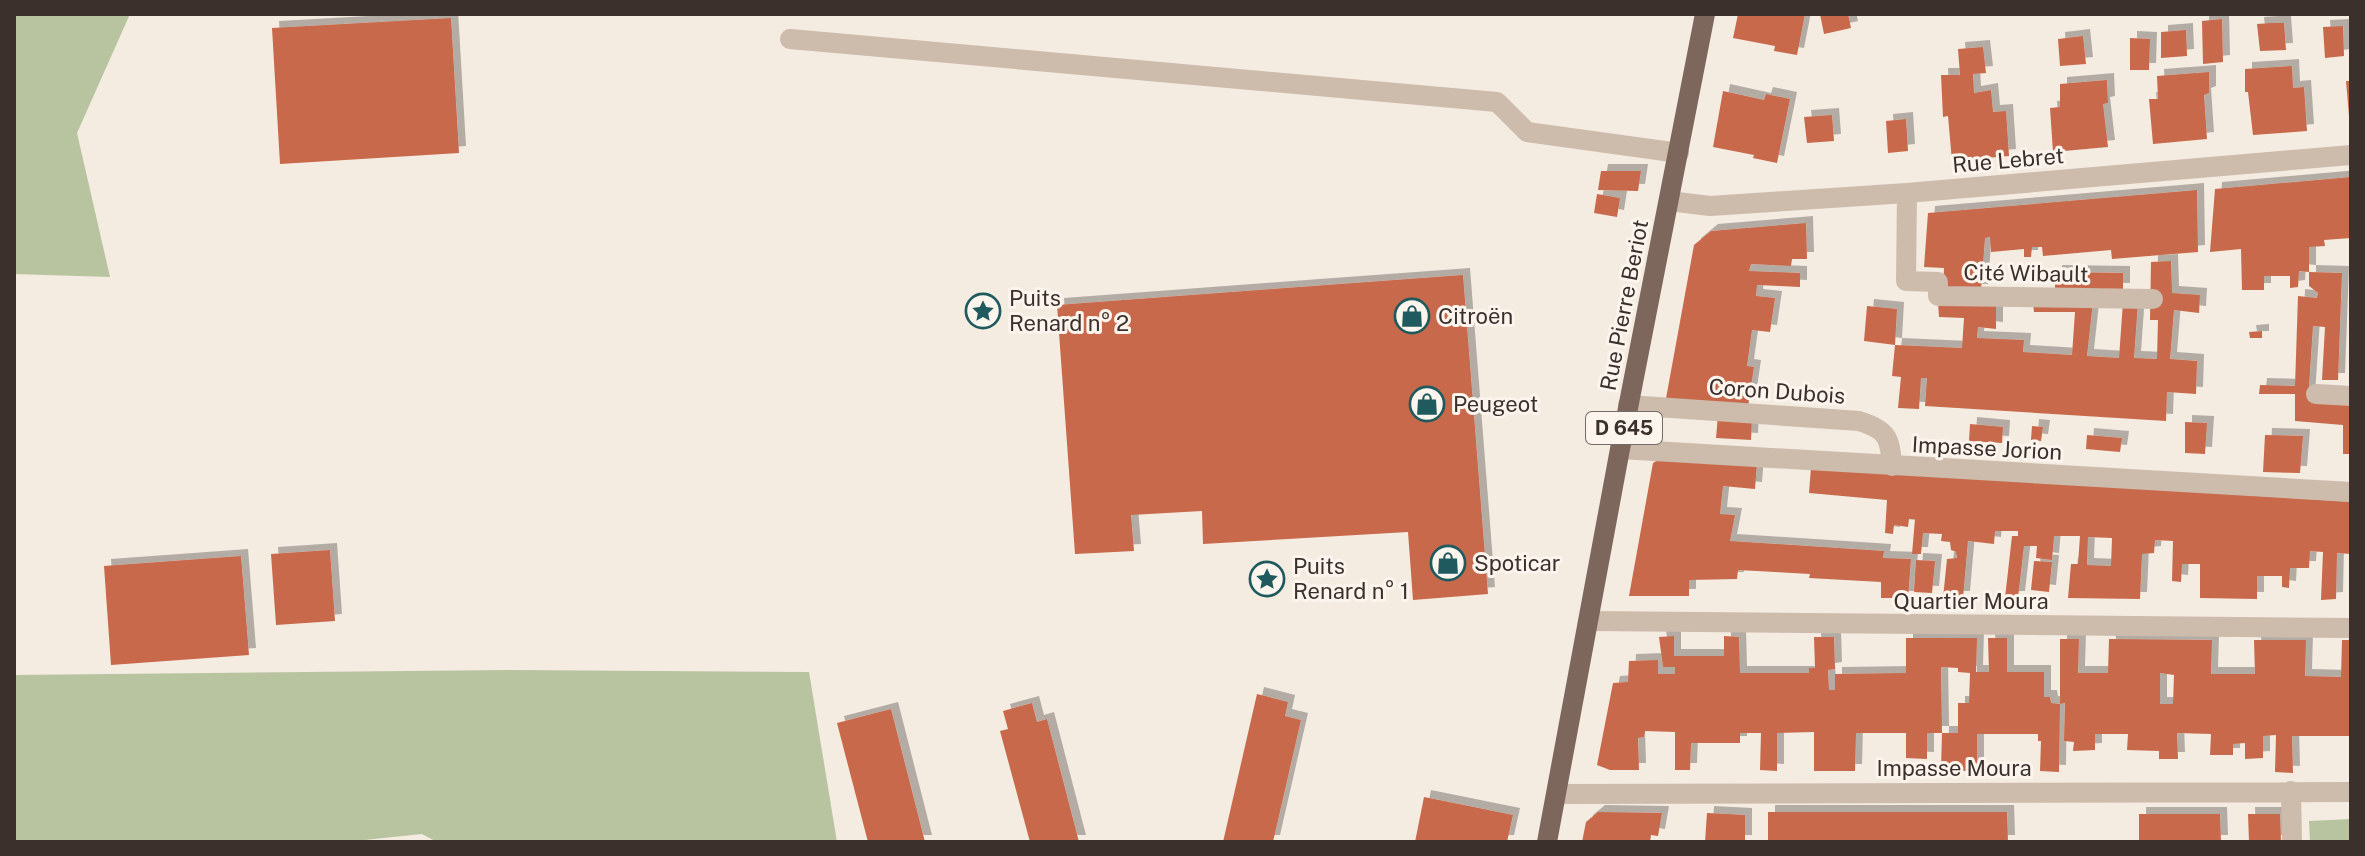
<svg xmlns="http://www.w3.org/2000/svg" width="2365" height="856" viewBox="0 0 2365 856" font-family="'Public Sans',sans-serif">
<defs>
<filter id="shadow"><feDropShadow dx="7" dy="-7" stdDeviation="0" flood-color="#0004"/></filter>
</defs>
<rect width="100%" height="100%" fill="#f4ebe1"/>
<path fill="#b8c4a0" d="M 14,14 L 130,14 L 77,133 L 110,277 L 14,274 Z
M 509,670 L 809,672 L 837,842 L 437,842 L 422,834 L 345,842 L 14,842 L 14,675 Z
M 2351,819 L 2351,842 L 2310,842 L 2309,821 Z"/>
<path fill="#c8694b" fill-rule="evenodd" filter="url(#shadow)" d="M 1738,14 L 1805,14 L 1797,55 L 1774,51 L 1775,46 L 1733,38 Z
M 1820,14 L 1848,14 L 1851,28 L 1824,34 Z
M 451,18 L 459,153 L 280,164 L 272,28 Z
M 2222,19 L 2223,62 L 2203,64 L 2202,21 Z
M 2271,23 L 2284,23 L 2286,50 L 2260,51 L 2257,24 Z
M 2343,26 L 2344,56 L 2325,58 L 2323,27 Z
M 2186,30 L 2187,56 L 2161,58 L 2161,32 Z
M 2083,36 L 2086,64 L 2060,66 L 2058,39 Z
M 2130,38 L 2150,39 L 2149,70 L 2130,70 Z
M 1983,47 L 1986,73 L 1973,74 L 1974,93 L 1991,90 L 1993,112 L 2006,111 L 2009,156 L 1952,161 L 1948,116 L 1943,117 L 1941,75 L 1960,75 L 1958,49 Z
M 2292,66 L 2293,88 L 2304,87 L 2307,131 L 2253,135 L 2248,92 L 2245,92 L 2245,69 Z
M 2209,72 L 2209,93 L 2204,95 L 2207,139 L 2153,144 L 2149,99 L 2158,99 L 2157,76 Z
M 2107,80 L 2108,103 L 2103,104 L 2108,147 L 2053,152 L 2050,108 L 2060,107 L 2060,84 Z
M 2346,81 L 2351,81 L 2351,116 L 2349,116 Z
M 1723,91 L 1764,100 L 1766,94 L 1790,99 L 1777,163 L 1753,158 L 1754,155 L 1713,147 Z
M 1832,115 L 1834,141 L 1807,143 L 1804,117 Z
M 1906,119 L 1908,151 L 1888,153 L 1886,121 Z
M 1601,171 L 1641,171 L 1638,191 L 1598,190 Z
M 2351,177 L 2351,238 L 2324,240 L 2325,246 L 2309,247 L 2309,272 L 2342,273 L 2338,380 L 2322,380 L 2325,327 L 2313,326 L 2308,401 L 2351,403 L 2351,454 L 2343,454 L 2343,425 L 2295,421 L 2295,394 L 2259,394 L 2260,385 L 2295,386 L 2298,296 L 2317,298 L 2318,293 L 2309,286 L 2309,272 L 2299,271 L 2298,287 L 2290,288 L 2290,276 L 2264,276 L 2264,290 L 2242,290 L 2241,249 L 2210,252 L 2215,189 Z
M 2197,190 L 2198,252 L 2112,259 L 2111,250 L 2043,256 L 2042,247 L 2032,247 L 2031,257 L 2024,257 L 2024,249 L 1991,252 L 1990,237 L 1985,238 L 1981,291 L 1943,291 L 1944,268 L 1924,267 L 1928,213 Z
M 1597,194 L 1620,198 L 1617,217 L 1594,213 Z
M 1806,223 L 1807,259 L 1792,259 L 1791,266 L 1751,264 L 1749,271 L 1800,273 L 1800,287 L 1757,285 L 1756,296 L 1775,298 L 1770,332 L 1752,330 L 1747,366 L 1754,367 L 1748,407 L 1665,404 L 1694,245 L 1711,231 Z
M 2171,261 L 2172,293 L 2200,295 L 2199,313 L 2174,310 L 2170,359 L 2197,361 L 2196,394 L 2167,392 L 2166,421 L 1925,406 L 1927,378 L 1921,378 L 1919,409 L 1898,408 L 1901,377 L 1892,376 L 1895,345 L 1962,348 L 1964,318 L 1939,317 L 1938,303 L 1996,304 L 1996,329 L 1978,327 L 1977,338 L 2024,340 L 2023,352 L 2072,355 L 2075,312 L 2034,312 L 2033,303 L 2093,301 L 2087,356 L 2119,358 L 2123,302 L 2138,302 L 2134,358 L 2157,359 L 2158,320 L 2150,320 L 2151,262 Z
M 2055,272 L 2123,273 L 2123,290 L 2055,289 Z
M 1463,275 L 1488,594 L 1413,600 L 1408,532 L 1203,544 L 1202,511 L 1131,515 L 1134,551 L 1075,554 L 1057,305 Z
M 1867,306 L 1897,309 L 1895,345 L 1864,341 Z
M 2262,331 L 2262,338 L 2250,338 L 2249,332 Z
M 1718,415 L 1752,418 L 1751,440 L 1716,438 Z
M 2185,422 L 2207,423 L 2205,454 L 2185,453 Z
M 1970,424 L 2003,427 L 2002,443 L 1969,441 Z
M 2032,426 L 2043,427 L 2041,441 L 2031,440 Z
M 2087,435 L 2122,438 L 2120,452 L 2086,449 Z
M 2265,435 L 2303,436 L 2300,473 L 2263,472 Z
M 1662,458 L 1757,463 L 1755,489 L 1723,486 L 1720,514 L 1735,515 L 1730,541 L 1884,551 L 1883,558 L 1911,559 L 1908,598 L 1881,598 L 1881,582 L 1809,578 L 1810,574 L 1738,570 L 1737,579 L 1689,580 L 1689,596 L 1629,596 L 1653,463 Z
M 1811,467 L 2351,502 L 2351,554 L 2337,553 L 2336,599 L 2321,600 L 2323,552 L 2310,551 L 2309,568 L 2290,568 L 2289,588 L 2282,587 L 2282,576 L 2257,576 L 2257,599 L 2200,598 L 2200,564 L 2182,564 L 2181,582 L 2172,581 L 2173,541 L 2155,540 L 2154,553 L 2142,554 L 2140,599 L 2068,598 L 2071,564 L 2078,564 L 2080,536 L 2054,536 L 2052,560 L 2036,558 L 2037,546 L 2024,546 L 2018,598 L 2005,598 L 2012,536 L 2018,536 L 2018,531 L 1995,531 L 1994,544 L 1968,541 L 1963,598 L 1943,598 L 1947,559 L 1957,558 L 1956,552 L 1951,550 L 1950,542 L 1941,541 L 1942,534 L 1923,533 L 1921,554 L 1912,554 L 1915,519 L 1909,519 L 1908,527 L 1894,525 L 1893,534 L 1885,533 L 1887,500 L 1809,493 ZM 2088,537 L 2112,538 L 2111,566 L 2087,565 Z
M 330,550 L 335,621 L 276,625 L 271,554 Z
M 241,556 L 249,655 L 111,665 L 104,566 Z
M 1916,560 L 1935,561 L 1932,593 L 1914,592 Z
M 2034,561 L 2052,562 L 2049,592 L 2031,590 Z
M 1674,636 L 1674,656 L 1724,656 L 1724,636 L 1739,637 L 1740,673 L 1809,673 L 1809,668 L 1815,668 L 1814,637 L 1834,637 L 1835,669 L 1828,670 L 1829,690 L 1835,690 L 1835,674 L 1906,673 L 1906,638 L 1977,638 L 1976,672 L 1989,672 L 1988,638 L 2007,638 L 2007,672 L 2044,672 L 2044,697 L 2050,697 L 2051,703 L 2060,704 L 2059,772 L 2040,771 L 2041,741 L 2038,741 L 2038,734 L 1977,734 L 1977,771 L 1941,771 L 1942,733 L 1958,733 L 1958,703 L 1969,703 L 1970,673 L 1958,672 L 1958,668 L 1941,667 L 1942,733 L 1927,733 L 1927,759 L 1906,758 L 1906,733 L 1856,733 L 1855,771 L 1814,771 L 1814,732 L 1777,733 L 1777,771 L 1760,770 L 1761,733 L 1740,733 L 1740,743 L 1691,743 L 1690,770 L 1675,770 L 1675,732 L 1645,731 L 1644,737 L 1638,738 L 1639,770 L 1610,770 L 1597,765 L 1613,683 L 1628,682 L 1629,661 L 1658,660 L 1658,674 L 1675,674 L 1675,667 L 1663,667 L 1659,637 Z
M 2060,639 L 2079,639 L 2078,673 L 2108,673 L 2109,639 L 2212,640 L 2211,674 L 2255,674 L 2254,640 L 2306,640 L 2305,676 L 2341,677 L 2342,640 L 2351,640 L 2351,736 L 2292,736 L 2293,773 L 2275,772 L 2276,735 L 2263,736 L 2263,758 L 2245,759 L 2245,743 L 2233,744 L 2233,755 L 2210,755 L 2211,734 L 2177,733 L 2178,759 L 2159,759 L 2159,751 L 2127,750 L 2128,734 L 2095,734 L 2095,750 L 2073,751 L 2074,742 L 2064,741 L 2065,703 L 2060,704 ZM 2160,673 L 2174,675 L 2173,704 L 2160,704 Z
M 1257,694 L 1288,702 L 1285,716 L 1301,720 L 1273,842 L 1223,842 Z
M 1032,703 L 1037,722 L 1047,719 L 1079,842 L 1030,842 L 1000,731 L 1008,729 L 1003,711 Z
M 891,709 L 925,842 L 868,842 L 837,723 Z
M 1424,797 L 1513,815 L 1507,842 L 1415,842 Z
M 1598,812 L 1662,813 L 1658,836 L 1651,835 L 1650,842 L 1582,842 L 1586,822 Z
M 1768,812 L 2007,812 L 2008,842 L 1768,842 Z
M 1707,813 L 1745,815 L 1745,842 L 1705,842 Z
M 2139,814 L 2220,814 L 2221,842 L 2139,842 Z
M 2248,814 L 2280,814 L 2281,842 L 2249,842 Z"/>
<g fill="none" stroke-linecap="round" stroke-linejoin="round">
<path stroke="#cdbbac" stroke-width="20" d="M 790,39 L 1497,102 L 1527,132 L 1679,153
M 1907,193 L 1906,281 L 1938,282 L 1938,296 L 2153,299
M 2316,394 L 2351,396"/>
<path stroke="#cdbbac" stroke-width="20" d="M 1669,201 L 1710,206 L 1907,193 L 2351,155
M 1628,405 L 1859,421 C 1888,430 1890,438 1892,466
M 1620,449 L 2351,492
M 1590,621 L 2351,628
M 2291,791 L 2292,842
M 1557,794 L 2351,792"/>
<path stroke="#7d675c" stroke-width="20" d="M 1547,842 L 1620,449 L 1705,14"/>
</g>
<defs>
<g id="sight-ring" transform="scale(1.8)"><circle r="9.5" fill="#fbf5ee" stroke="#1f5a5e" stroke-width="1.5"/><path d="M0-6L1.8-2.2L6-1.7L2.9 1.2L3.7 5.4L0 3.3L-3.7 5.4L-2.9 1.2L-6-1.7L-1.8-2.2Z" fill="#1f5a5e"/></g>
<g id="shop-ring" transform="scale(1.8)"><circle r="9.5" fill="#fbf5ee" stroke="#1f5a5e" stroke-width="1.5"/><path d="M-5-2.5h2.3a2.7 3.5 0 0 1 5.4 0H5L5.5 6h-11ZM-1.5-2.5h3a1.5 2.3 0 0 0-3 0Z" fill="#1f5a5e"/></g>
</defs>
<g fill-rule="evenodd">
<use href="#sight-ring" x="983" y="311"/>
<use href="#shop-ring" x="1412" y="316"/>
<use href="#shop-ring" x="1427" y="404"/>
<use href="#shop-ring" x="1448" y="563"/>
<use href="#sight-ring" x="1267" y="579"/>
</g>
<g text-anchor="middle" stroke-width="6" stroke-linejoin="round" paint-order="stroke">
<rect fill="#fbf5ee" stroke="#756b66" stroke-width="2" x="1586" y="412" width="76" height="32" rx="6"/>
<g font-size="20" font-weight="bold" fill="#3b302b">
<text x="1624" y="435">D 645</text>
</g>
<g font-size="22" fill="#3b302b" stroke="#fbf5ee">
<text transform="translate(2008 160) rotate(-5)" y="8">Rue Lebret</text>
<text transform="translate(2026 273) rotate(1)" y="8">Cité Wibault</text>
<text transform="translate(1624 305) rotate(-79)" y="8">Rue Pierre Beriot</text>
<text transform="translate(1777 391) rotate(4)" y="8">Coron Dubois</text>
<text transform="translate(1987 448) rotate(3)" y="8">Impasse Jorion</text>
<text x="1971" y="609">Quartier Moura</text>
<text x="1954" y="776">Impasse Moura</text>
</g>
<g font-size="22" fill="#3b302b" stroke="#fbf5ee" text-anchor="start">
<text x="1009" y="306">Puits<tspan x="1009" dy="25">Renard n° 2</tspan></text>
<text x="1438" y="324">Citroën</text>
<text x="1453" y="412">Peugeot</text>
<text x="1474" y="571">Spoticar</text>
<text x="1293" y="574">Puits<tspan x="1293" dy="25">Renard n° 1</tspan></text>
</g>
</g>
<rect width="2365" height="856" fill="none" stroke="#3b302b" stroke-width="32"/>
</svg>
